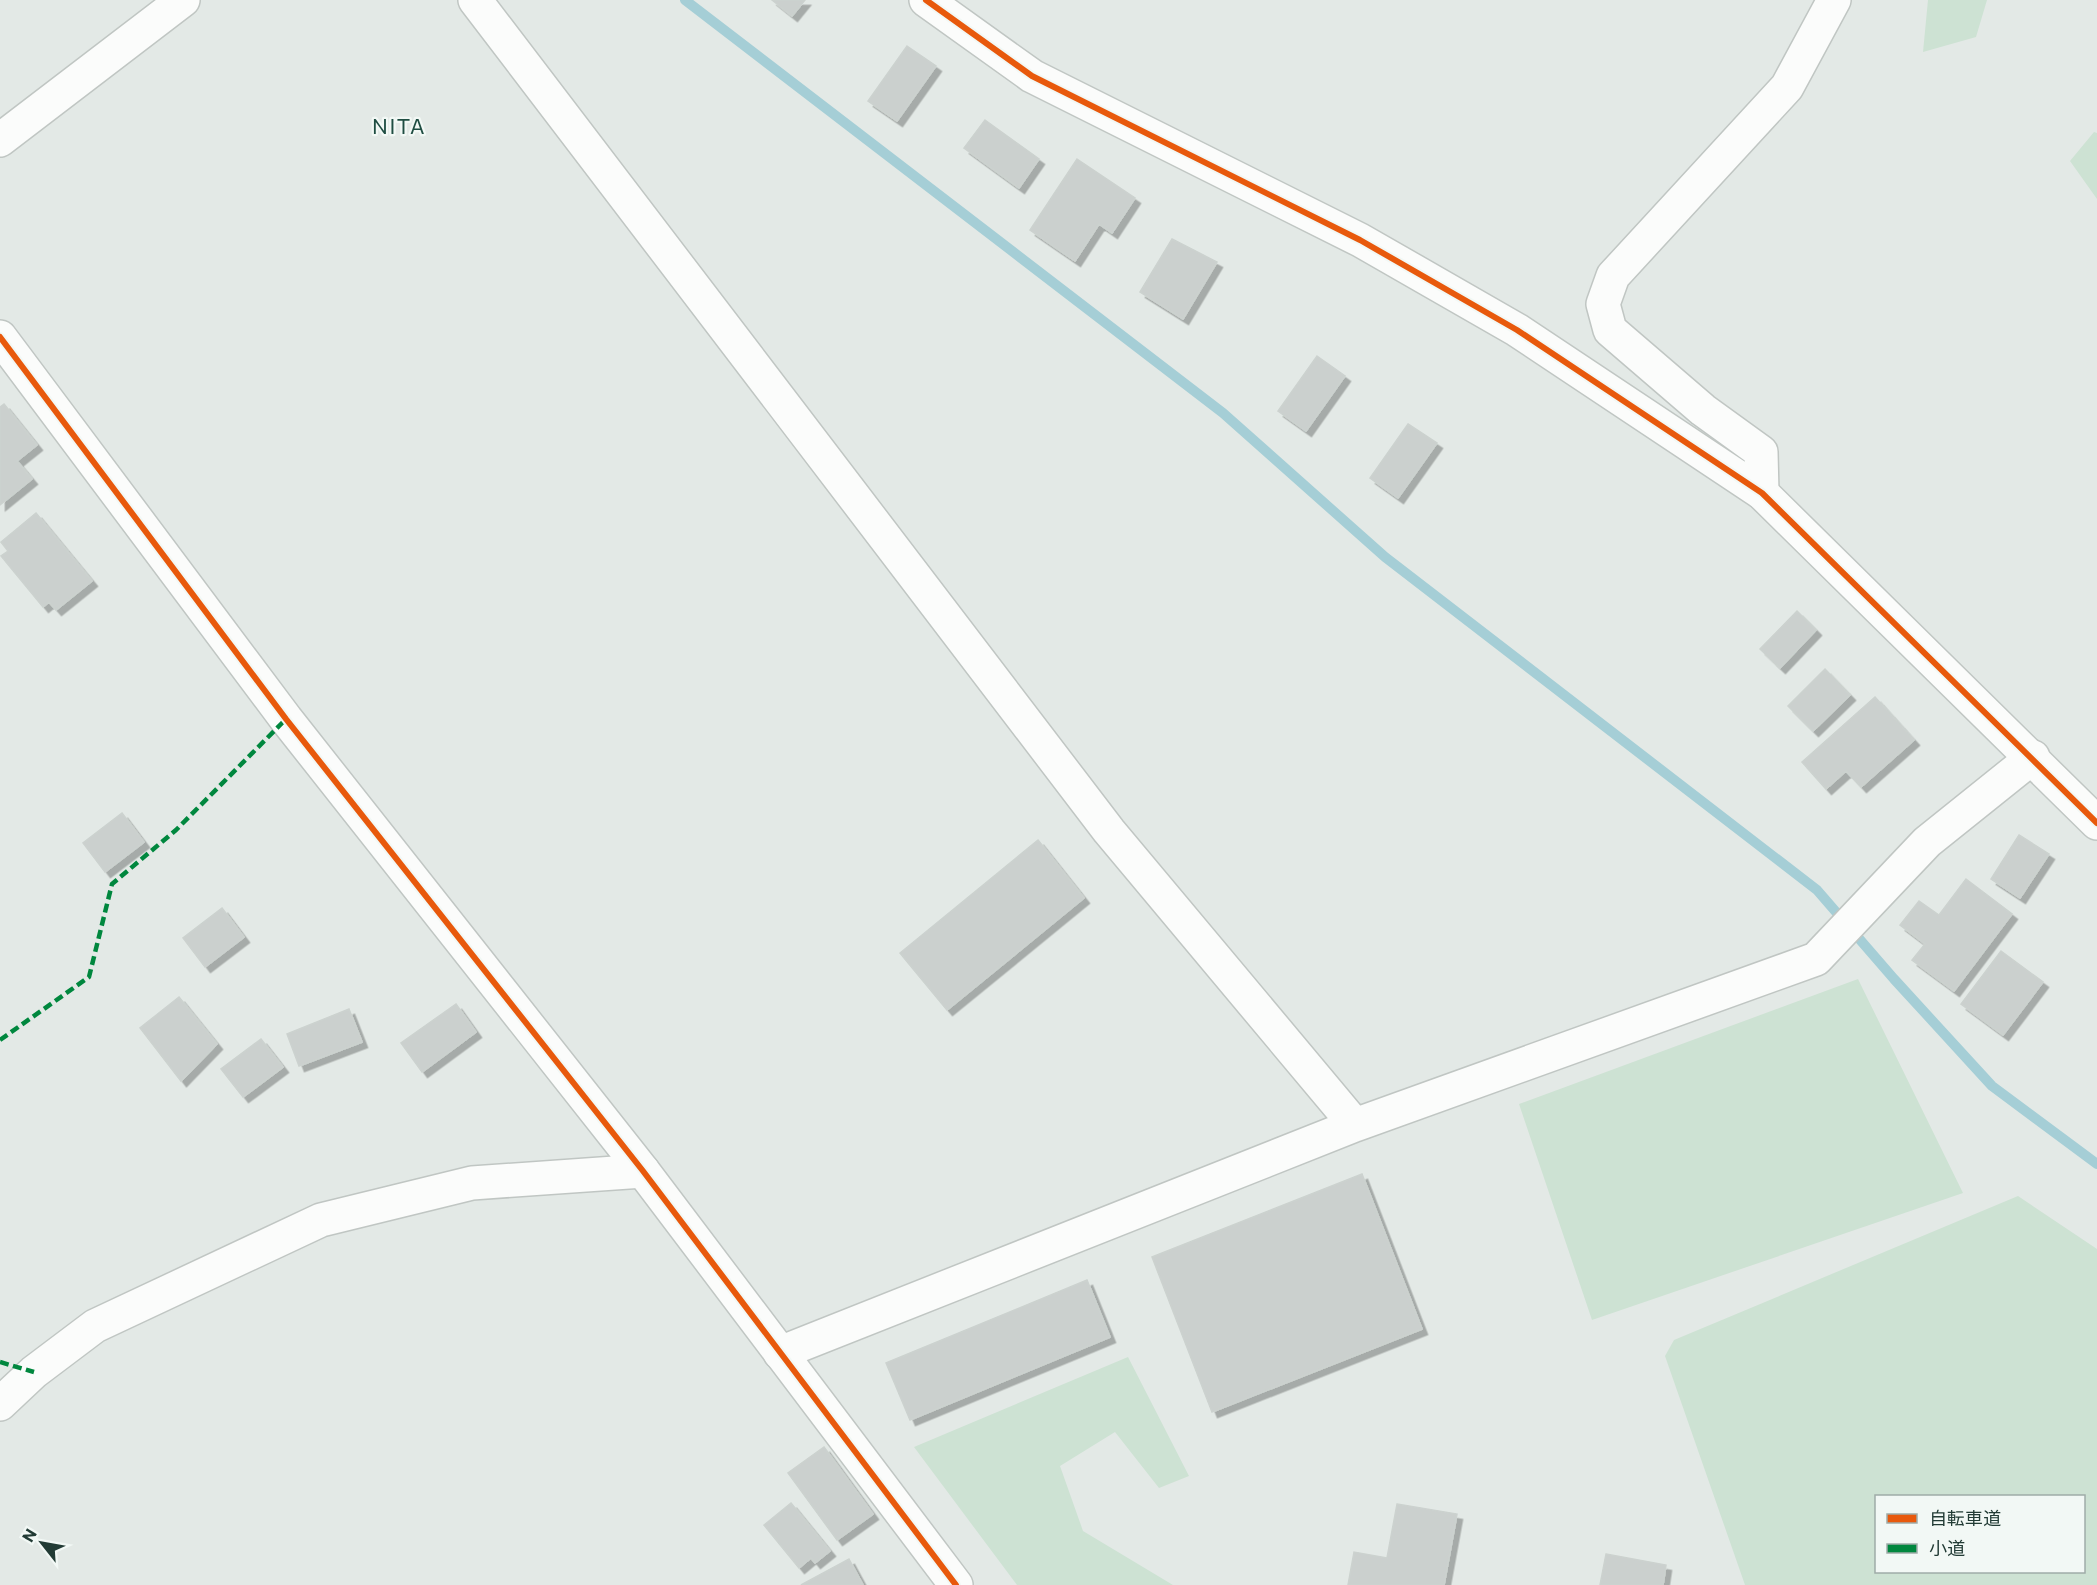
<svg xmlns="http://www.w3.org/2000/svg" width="2097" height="1585" viewBox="0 0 2097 1585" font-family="Commissioner,'Noto Sans JP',sans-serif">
<defs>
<filter id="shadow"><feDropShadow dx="5.5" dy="5.5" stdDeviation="0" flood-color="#0004"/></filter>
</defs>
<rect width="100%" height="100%" fill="#e3e9e6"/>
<path fill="#cde2d3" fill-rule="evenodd" d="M 1928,0 L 1987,0 L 1976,37 L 1923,52 Z
M 2094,132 L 2097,133 L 2097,199 L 2070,161 Z
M 1858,979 L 1963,1193 L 1592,1320 L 1519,1104 Z
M 2018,1196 L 2097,1249 L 2097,1585 L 1745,1585 L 1665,1356 L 1674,1340 ZM 1876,1496 L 2084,1496 L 2084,1572 L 1876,1572 Z
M 1128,1357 L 1189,1476 L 1159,1488 L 1115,1432 L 1060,1466 L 1083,1531 L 1173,1585 L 1017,1585 L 914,1447 Z"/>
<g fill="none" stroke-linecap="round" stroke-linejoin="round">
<path stroke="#a5ced6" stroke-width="10" d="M 685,0 L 1223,413 L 1385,557 L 1817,890 L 1894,979 L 1992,1086 L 2097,1164"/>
</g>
<path fill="#cbd0ce" stroke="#ccd2cf" stroke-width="1.5" filter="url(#shadow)" d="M 772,0 L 805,0 L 792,16 Z
M 907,46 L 936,66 L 897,121 L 868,101 Z
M 985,120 L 1039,159 L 1019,188 L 964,148 Z
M 1077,159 L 1135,198 L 1112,233 L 1099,224 L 1075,261 L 1030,230 Z
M 1172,239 L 1217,262 L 1183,319 L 1140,292 Z
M 1317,356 L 1345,376 L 1306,431 L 1278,411 Z
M 4,404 L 37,445 L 17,461 L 32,479 L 0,505 L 0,407 Z
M 1408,424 L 1437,443 L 1398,498 L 1370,478 Z
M 36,513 L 92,581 L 56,610 L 49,602 L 43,607 L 1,556 L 8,551 L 1,542 Z
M 1797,611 L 1816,630 L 1780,668 L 1760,649 Z
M 1825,669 L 1850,695 L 1813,731 L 1788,706 Z
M 1875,697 L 1914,740 L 1861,787 L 1846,771 L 1826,789 L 1802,762 Z
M 122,813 L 144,842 L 105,872 L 83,843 Z
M 2019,835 L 2049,854 L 2020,898 L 1991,879 Z
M 1038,840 L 1084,898 L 947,1010 L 900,953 Z
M 1966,879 L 2012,914 L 1954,991 L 1912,960 L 1925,944 L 1900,925 L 1919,901 L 1939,915 Z
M 222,908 L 244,937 L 205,967 L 183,938 Z
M 2001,951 L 2043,982 L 2003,1035 L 1961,1004 Z
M 179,997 L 217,1044 L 181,1081 L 140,1028 Z
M 456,1004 L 476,1032 L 422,1072 L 401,1043 Z
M 349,1009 L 362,1042 L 299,1066 L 287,1034 Z
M 261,1039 L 283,1067 L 243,1097 L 221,1069 Z
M 1362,1174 L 1422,1329 L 1212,1412 L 1152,1257 Z
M 1087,1280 L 1110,1337 L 910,1420 L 886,1363 Z
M 824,1447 L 873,1514 L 837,1540 L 788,1473 Z
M 791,1503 L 830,1551 L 815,1563 L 811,1558 L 799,1568 L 764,1525 Z
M 1397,1504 L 1457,1514 L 1444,1585 L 1348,1585 L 1354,1552 L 1387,1558 Z
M 1606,1554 L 1666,1565 L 1663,1585 L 1600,1585 Z
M 849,1559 L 863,1585 L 801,1585 Z"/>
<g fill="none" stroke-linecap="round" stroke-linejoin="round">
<g stroke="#c0c6c3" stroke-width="36">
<path id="minor" d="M 475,0 L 1109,831 L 1355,1125
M 0,140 L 183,0
M 1762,493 L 1761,452 L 1703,410 L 1610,330 L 1603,304 L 1613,276 L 1787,87 L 1834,0
M 780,1353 L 1355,1125 L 1816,959 L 1927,842 L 2033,757
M 0,1404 L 34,1372 L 95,1326 L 321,1220 L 472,1183 L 643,1171"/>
</g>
<g stroke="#c0c6c3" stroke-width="36">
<path id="tertiary" d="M 926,0 L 1032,76 L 1360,240 L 1517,330 L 1762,493 L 2097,823
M 0,337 L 286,719 L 643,1171 L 956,1585"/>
</g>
<use href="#minor" stroke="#fbfcfb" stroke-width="33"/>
<use href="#tertiary" stroke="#fbfcfb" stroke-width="33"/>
<path stroke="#00873e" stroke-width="4.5" stroke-dasharray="9 4.5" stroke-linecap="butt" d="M 0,1040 L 89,977 L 112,884 L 176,830 L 286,719
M 0,1362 L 34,1372"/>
<g stroke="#f2f8f5" stroke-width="10">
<path id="cycleway" d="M 926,0 L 1032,76 L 1360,240 L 1517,330 L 1762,493 L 2097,823
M 0,337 L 286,719 L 643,1171 L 956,1585"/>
</g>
<use href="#cycleway" stroke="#e8590c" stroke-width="6"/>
</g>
<g text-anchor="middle" stroke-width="4.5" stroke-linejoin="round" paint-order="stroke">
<g font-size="21" letter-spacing="1.5" fill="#1f4d42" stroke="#f2f8f5">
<text x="399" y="134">NITA</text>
</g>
</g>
<rect x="1875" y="1495" width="210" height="78" fill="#f2f8f5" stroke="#9faca8" stroke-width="1.5"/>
<rect x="1887" y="1514" width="30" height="9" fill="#e8590c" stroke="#9faca8" stroke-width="1.5"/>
<text x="1929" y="1525" font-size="18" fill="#223b35">自転車道</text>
<rect x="1887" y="1544" width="30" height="9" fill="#00873e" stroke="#9faca8" stroke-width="1.5"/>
<text x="1929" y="1555" font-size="18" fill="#223b35">小道</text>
<g transform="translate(42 1543) rotate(301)" stroke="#f2f8f5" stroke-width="4.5" paint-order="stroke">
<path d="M0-4.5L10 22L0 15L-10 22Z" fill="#223b35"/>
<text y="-9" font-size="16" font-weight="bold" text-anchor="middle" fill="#223b35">N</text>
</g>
</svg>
